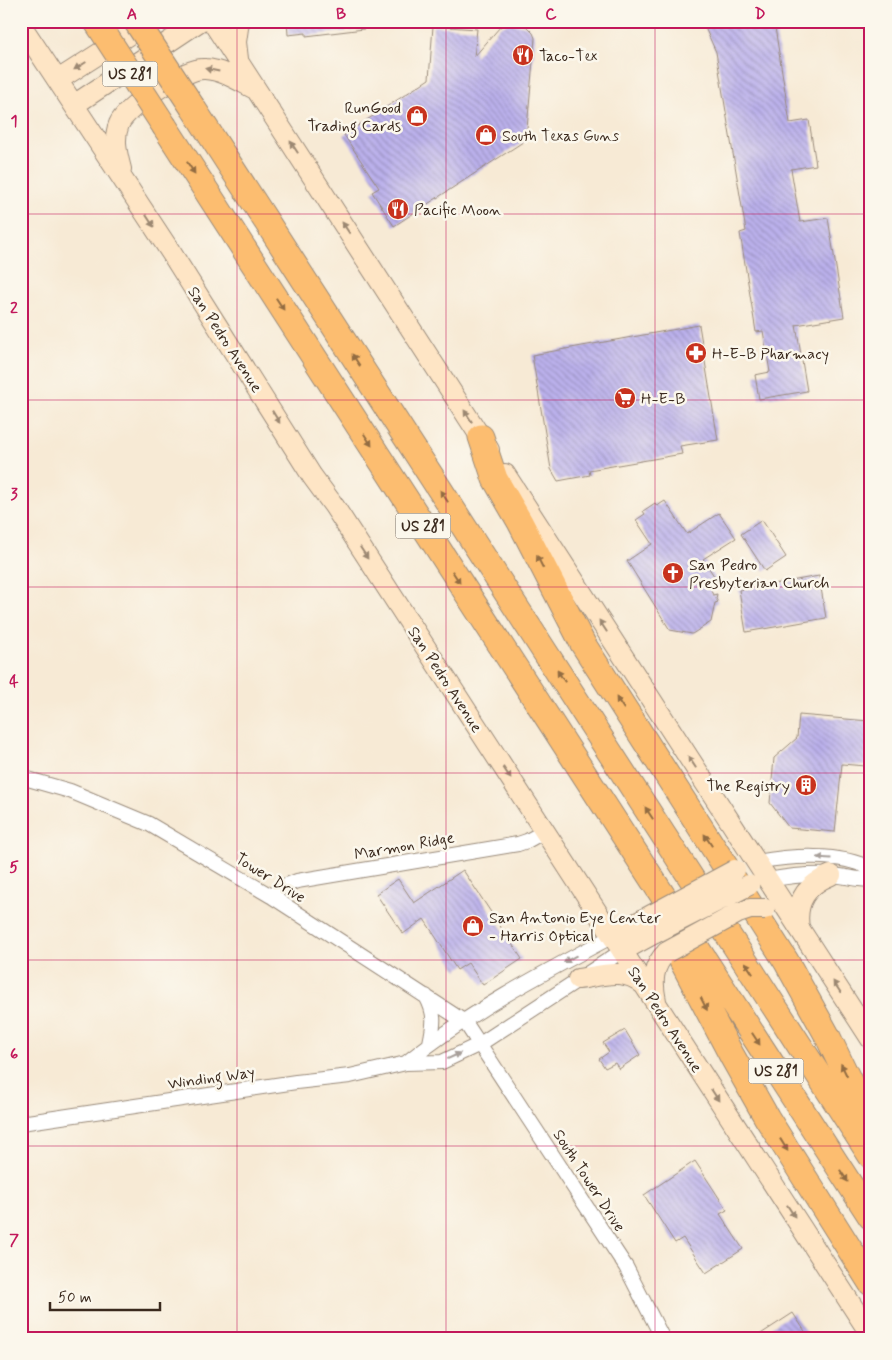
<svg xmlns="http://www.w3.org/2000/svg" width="892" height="1360" viewBox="0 0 892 1360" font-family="Mynerve,sans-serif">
<defs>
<pattern id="building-back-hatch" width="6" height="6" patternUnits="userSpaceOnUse" patternTransform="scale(1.25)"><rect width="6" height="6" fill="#bbb1ec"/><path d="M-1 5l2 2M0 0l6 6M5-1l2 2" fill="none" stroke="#9990bf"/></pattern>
</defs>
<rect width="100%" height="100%" fill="#fbf7ec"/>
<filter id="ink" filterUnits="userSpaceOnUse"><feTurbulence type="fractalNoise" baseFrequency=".02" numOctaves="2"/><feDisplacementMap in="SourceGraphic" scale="10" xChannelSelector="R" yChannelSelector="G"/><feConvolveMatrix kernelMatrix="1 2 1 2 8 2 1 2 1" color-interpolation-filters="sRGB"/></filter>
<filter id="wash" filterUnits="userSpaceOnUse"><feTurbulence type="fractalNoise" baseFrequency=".0096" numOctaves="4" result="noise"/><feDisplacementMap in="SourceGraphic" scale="20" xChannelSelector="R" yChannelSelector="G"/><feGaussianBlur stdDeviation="1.12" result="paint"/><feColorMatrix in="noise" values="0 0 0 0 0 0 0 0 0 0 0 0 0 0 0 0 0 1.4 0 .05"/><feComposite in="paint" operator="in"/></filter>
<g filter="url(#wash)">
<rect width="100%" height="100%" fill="#f7ead5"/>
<g id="blocks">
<path fill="url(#building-back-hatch)" d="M 287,21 L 363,21 L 364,29 L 306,36 L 306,33 L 288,35 Z
M 702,21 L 774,21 L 790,123 L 809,120 L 816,165 L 791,169 L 800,222 L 828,218 L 844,317 L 796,325 L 807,391 L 759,399 L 755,375 L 770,372 L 763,331 L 756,332 L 740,233 L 746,231 L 716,52 Z
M 508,23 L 526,26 L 533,33 L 535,38 L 526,140 L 394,226 L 372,192 L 379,188 L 344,135 L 429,79 L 433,26 L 477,29 L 474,57 L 500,27 Z
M 699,325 L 718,440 L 680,446 L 682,454 L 589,470 L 590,475 L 558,481 L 551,469 L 532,355 Z
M 665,501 L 687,534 L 719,513 L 736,538 L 703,559 L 720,585 L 711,591 L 713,595 L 717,594 L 716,599 L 718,602 L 715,603 L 711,622 L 692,634 L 670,630 L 627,561 L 652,544 L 636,520 L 645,514 L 643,511 L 655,503 L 657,506 Z
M 762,520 L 786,557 L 765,571 L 741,534 Z
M 819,576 L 826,618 L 746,632 L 739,590 Z
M 799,715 L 869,721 L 865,766 L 842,764 L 835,832 L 789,828 L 770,803 L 774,758 L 797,738 Z
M 463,870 L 522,959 L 483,985 L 468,963 L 457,970 L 424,919 L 403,934 L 376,894 L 398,879 L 414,903 Z
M 625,1030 L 640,1055 L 619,1069 L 615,1063 L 605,1068 L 599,1059 L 609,1052 L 603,1043 Z
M 695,1161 L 727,1210 L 720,1214 L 743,1249 L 706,1273 L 683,1238 L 675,1243 L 644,1195 Z
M 793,1313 L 810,1339 L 753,1339 Z"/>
</g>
</g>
<g filter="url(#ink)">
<use href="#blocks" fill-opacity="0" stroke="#998a7a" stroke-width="1"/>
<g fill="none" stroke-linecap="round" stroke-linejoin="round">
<g stroke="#998a7a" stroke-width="16">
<path id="street" d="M 21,777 L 70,791 L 149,824 L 271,896 L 465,1022 L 626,1267 L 663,1339
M 757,862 C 789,856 841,852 871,869
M 768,880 C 789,876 810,874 831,875 C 845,876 857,880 871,880
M 271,896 L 284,886 L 297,881 L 518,844 L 527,841 L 545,831
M 426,996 C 436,1014 434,1024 430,1043
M 406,1063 C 467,1013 543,973 613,936
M 21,1123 L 296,1082 L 350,1076 L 406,1063 L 442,1062 L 480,1044 L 622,951"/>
</g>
<g stroke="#998a7a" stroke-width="22">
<path id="secondary" d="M 212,21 L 489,450
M 21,25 L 172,254 L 312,476 L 334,506 L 871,1335
M 238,59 L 236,42 L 239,21
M 58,80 L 150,21
M 74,105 L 200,21
M 121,169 C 117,154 113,139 119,124 C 127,106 186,67 205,69 C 223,70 239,81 255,89
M 505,474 L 871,1039
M 799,928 C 795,902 806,885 831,875
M 613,936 L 644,919
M 622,951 L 655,933
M 578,979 C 601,976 624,967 643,984
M 656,1001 C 652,982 652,966 667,952"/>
</g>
<g stroke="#998a7a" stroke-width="27">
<path id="highway" d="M 193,108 L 871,1156
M 165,127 L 871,1217
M 481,437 L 495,479 L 520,522 L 583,644 L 786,961 L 827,1035 L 850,1083 L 867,1113 L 871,1124
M 682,925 L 682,961 L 732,1056 L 767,1118 L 871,1283"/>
</g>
<use href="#street" stroke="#fff" stroke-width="14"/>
<use href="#secondary" stroke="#fee5c5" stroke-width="20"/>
<use href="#highway" stroke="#fcbd6f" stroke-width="25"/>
<g stroke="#998a7a" stroke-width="22" stroke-linecap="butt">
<path id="secondary-bridge" d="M 644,919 L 735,870
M 655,933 L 749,885
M 667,952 L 738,913 L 750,909 L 765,909"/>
</g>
<g stroke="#998a7a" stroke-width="27" stroke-linecap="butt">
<path id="highway-bridge" d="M 96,21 L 165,127
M 136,21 L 193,108"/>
</g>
<use href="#secondary-bridge" stroke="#fee5c5" stroke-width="20"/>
<use href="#highway-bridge" stroke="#fcbd6f" stroke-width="25"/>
</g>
<defs><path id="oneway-solid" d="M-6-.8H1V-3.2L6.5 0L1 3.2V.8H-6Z" transform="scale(1.25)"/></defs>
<g fill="#9c8872">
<use href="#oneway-solid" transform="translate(80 66) rotate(148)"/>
<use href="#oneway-solid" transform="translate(212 70) rotate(-168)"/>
<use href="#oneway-solid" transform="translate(294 147) rotate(-123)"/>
<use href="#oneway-solid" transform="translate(150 221) rotate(57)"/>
<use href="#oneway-solid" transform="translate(346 228) rotate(-123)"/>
<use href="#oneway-solid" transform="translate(468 416) rotate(-123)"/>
<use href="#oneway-solid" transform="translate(276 417) rotate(58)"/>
<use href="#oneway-solid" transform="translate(364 553) rotate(57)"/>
<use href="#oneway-solid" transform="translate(603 626) rotate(-123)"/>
<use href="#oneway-solid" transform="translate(692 762) rotate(-123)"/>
<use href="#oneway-solid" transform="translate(507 773) rotate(57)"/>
<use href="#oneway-solid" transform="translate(837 987) rotate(-123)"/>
<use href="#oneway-solid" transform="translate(715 1095) rotate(57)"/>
<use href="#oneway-solid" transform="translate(791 1211) rotate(57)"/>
</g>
<g fill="#926c42">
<use href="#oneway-solid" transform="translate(191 168) rotate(57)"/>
<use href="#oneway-solid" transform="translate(280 304) rotate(57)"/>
<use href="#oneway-solid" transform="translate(356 360) rotate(-123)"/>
<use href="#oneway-solid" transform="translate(368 440) rotate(57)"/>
<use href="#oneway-solid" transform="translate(444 496) rotate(-123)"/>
<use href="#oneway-solid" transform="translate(540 562) rotate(-117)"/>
<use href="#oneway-solid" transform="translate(456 577) rotate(57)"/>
<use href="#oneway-solid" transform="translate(561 676) rotate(-123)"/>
<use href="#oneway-solid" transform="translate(620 703) rotate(-123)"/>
<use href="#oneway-solid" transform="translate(649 813) rotate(-123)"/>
<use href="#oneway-solid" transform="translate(708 840) rotate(-123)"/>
<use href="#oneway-solid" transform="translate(749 968) rotate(-123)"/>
<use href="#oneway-solid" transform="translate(704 1004) rotate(63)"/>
<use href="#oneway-solid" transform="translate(756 1039) rotate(57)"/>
<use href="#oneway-solid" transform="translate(844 1070) rotate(-116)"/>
<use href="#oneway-solid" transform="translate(784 1145) rotate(58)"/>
<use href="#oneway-solid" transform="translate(844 1176) rotate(57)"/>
</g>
<g fill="#a79f9a">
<use href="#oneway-solid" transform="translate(824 858) rotate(-176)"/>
<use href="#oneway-solid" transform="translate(570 959) rotate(151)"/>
<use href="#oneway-solid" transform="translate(454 1056) rotate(-25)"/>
</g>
</g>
<path fill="none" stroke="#c2185b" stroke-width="1" stroke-opacity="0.55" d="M 237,21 L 237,1339M 446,21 L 446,1339M 655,21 L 655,1339M 21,214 L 871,214M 21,400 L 871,400M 21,587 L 871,587M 21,773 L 871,773M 21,960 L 871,960M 21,1146 L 871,1146"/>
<defs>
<g id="restaurant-disc" transform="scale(1.125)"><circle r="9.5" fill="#c8321e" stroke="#fbf7ec"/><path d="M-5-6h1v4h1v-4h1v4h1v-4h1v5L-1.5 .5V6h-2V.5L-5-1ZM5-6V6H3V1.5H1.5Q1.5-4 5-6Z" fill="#fff"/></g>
<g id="shop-disc" transform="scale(1.125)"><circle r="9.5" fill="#c8321e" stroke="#fbf7ec"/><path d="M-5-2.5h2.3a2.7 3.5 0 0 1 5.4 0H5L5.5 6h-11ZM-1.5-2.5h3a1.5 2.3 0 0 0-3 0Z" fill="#fff"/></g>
<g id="pharmacy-disc" transform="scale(1.125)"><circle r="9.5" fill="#c8321e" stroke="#fbf7ec"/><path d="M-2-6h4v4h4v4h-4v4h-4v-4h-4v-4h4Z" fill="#fff"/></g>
<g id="supermarket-disc" transform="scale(1.125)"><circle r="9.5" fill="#c8321e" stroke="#fbf7ec"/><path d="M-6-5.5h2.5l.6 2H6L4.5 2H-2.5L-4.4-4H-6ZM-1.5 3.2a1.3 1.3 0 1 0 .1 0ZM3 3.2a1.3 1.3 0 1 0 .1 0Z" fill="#fff"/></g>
<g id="church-disc" transform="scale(1.125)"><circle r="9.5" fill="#c8321e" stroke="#fbf7ec"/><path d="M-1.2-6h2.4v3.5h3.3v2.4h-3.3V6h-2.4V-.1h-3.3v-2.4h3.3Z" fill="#fff"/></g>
<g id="building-disc" transform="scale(1.125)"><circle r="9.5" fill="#c8321e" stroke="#fbf7ec"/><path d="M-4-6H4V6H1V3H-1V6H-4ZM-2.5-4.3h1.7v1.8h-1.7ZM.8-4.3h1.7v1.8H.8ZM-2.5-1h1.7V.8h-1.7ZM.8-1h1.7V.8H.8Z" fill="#fff"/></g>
</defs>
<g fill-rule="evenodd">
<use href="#restaurant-disc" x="523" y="55"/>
<use href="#shop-disc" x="417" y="116"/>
<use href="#shop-disc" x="486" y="135"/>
<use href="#restaurant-disc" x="398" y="209"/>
<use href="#pharmacy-disc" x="696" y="353"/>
<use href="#supermarket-disc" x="625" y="398"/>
<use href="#church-disc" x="673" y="573"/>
<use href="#building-disc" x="806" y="785"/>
<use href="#shop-disc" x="473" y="926"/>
</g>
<g text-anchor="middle" stroke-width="5" stroke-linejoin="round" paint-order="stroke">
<g fill="#fbf7ec" stroke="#75685c" stroke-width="1">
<rect x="102.5" y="61.5" width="55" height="25" rx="4"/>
<rect x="395.5" y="513.5" width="55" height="25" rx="4"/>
<rect x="748.5" y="1058.5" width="55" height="25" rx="4"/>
</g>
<g font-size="15" font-weight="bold" fill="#3b2a1e">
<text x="130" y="79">US 281</text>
<text x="423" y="531">US 281</text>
<text x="776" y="1076">US 281</text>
</g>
<g font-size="16" fill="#3b2a1e" stroke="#fbf7ec" text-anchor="start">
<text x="539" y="61">Taco-Tex</text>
<text x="401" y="113" text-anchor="end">RunGood<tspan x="401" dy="18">Trading Cards</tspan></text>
<text x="502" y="141">South Texas Guns</text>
<text x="414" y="215">Pacific Moon</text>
<text x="712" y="359">H-E-B Pharmacy</text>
<text x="641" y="404">H-E-B</text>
<text x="689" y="570">San Pedro<tspan x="689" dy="18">Presbyterian Church</tspan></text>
<text x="790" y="791" text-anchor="end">The Registry</text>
<text x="489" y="923">San Antonio Eye Center<tspan x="489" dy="18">- Harris Optical</tspan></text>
</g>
<g font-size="16" fill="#3b2a1e" stroke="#fbf7ec">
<text transform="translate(226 339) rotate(57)" y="6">San Pedro Avenue</text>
<text transform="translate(446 679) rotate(57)" y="6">San Pedro Avenue</text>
<text transform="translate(404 845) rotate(-10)" y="6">Marmon Ridge</text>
<text transform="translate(271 877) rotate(32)" y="6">Tower Drive</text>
<text transform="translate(666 1019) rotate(57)" y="6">San Pedro Avenue</text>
<text transform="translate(211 1077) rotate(-8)" y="6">Winding Way</text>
<text transform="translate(590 1180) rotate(57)" y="6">South Tower Drive</text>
</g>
</g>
<rect width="892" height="1360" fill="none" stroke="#fbf7ec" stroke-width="55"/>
<path d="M50 1302v8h110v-8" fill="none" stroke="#3b2a1e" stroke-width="2.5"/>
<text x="58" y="1302" font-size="15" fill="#3b2a1e" stroke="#fbf7ec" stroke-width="4" paint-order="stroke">50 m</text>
<rect x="28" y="28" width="836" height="1304" fill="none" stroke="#c2185b" stroke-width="2"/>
<g font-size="16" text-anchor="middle" font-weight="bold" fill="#c2185b">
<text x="132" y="19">A</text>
<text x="341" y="19">B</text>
<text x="551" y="19">C</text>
<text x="760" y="19">D</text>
<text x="14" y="126">1</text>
<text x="14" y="313">2</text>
<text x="14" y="499">3</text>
<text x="14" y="686">4</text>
<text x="14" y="872">5</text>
<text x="14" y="1059">6</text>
<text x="14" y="1245">7</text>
</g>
</svg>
